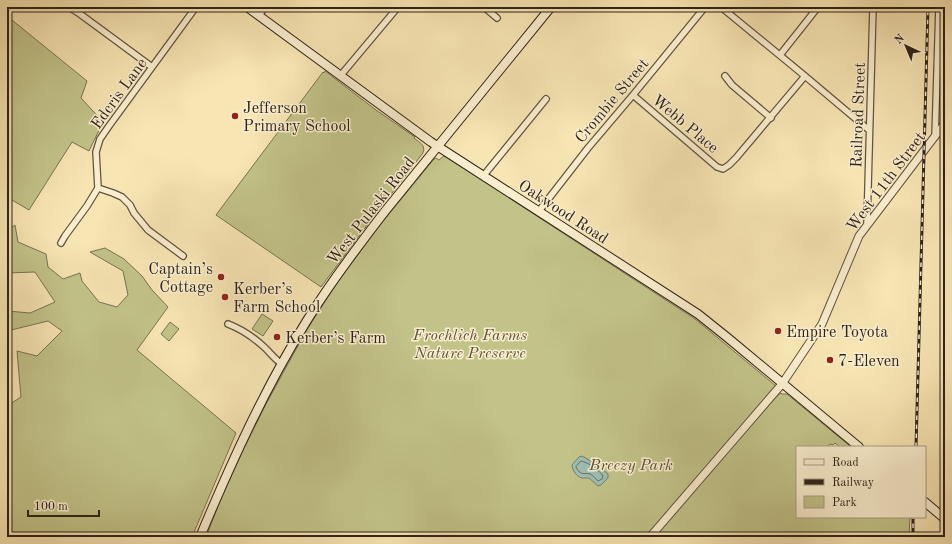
<svg xmlns="http://www.w3.org/2000/svg" width="952" height="544" viewBox="0 0 952 544" font-family="'Old Standard TT',serif">
<rect width="100%" height="100%" fill="#f7e5b3"/>
<filter id="stains"><feTurbulence type="fractalNoise" baseFrequency=".005" numOctaves="4"/><feColorMatrix values="0 0 0 0 .2 0 0 0 0 .09 0 0 0 0 .02 0 0 0 .5 -.17"/></filter>
<radialGradient id="worn" r=".72"><stop offset=".6" stop-color="#630" stop-opacity="0"/><stop offset="1" stop-color="#630" stop-opacity=".3"/></radialGradient>
<path fill="#c2c389" stroke="#787352" d="M 7,16 L 87,81 L 81,98 L 103,122 L 89,151 L 72,142 L 29,210 L 12,200 L 7,200 Z
M 325,71 L 376,110 L 415,137 L 414,138 C 420,143 426,145 423,153 L 365,228 L 321,287 L 216,215 L 323,72 L 324,73 Z
M 444,156 L 449,159 L 695,319 L 776,386 L 647,537 L 206,537 L 222,496 L 244,448 L 266,404 L 306,331 L 337,283 L 380,225 L 434,159 L 436,158 L 439,160 Z
M 15,225 L 18,242 L 46,254 L 48,267 L 63,279 L 80,273 L 82,281 L 99,302 L 117,307 L 128,295 L 123,271 L 90,252 L 105,248 L 124,259 L 142,276 L 152,290 L 168,307 L 137,350 L 236,433 L 192,537 L 7,537 L 7,406 L 21,397 L 17,351 L 37,356 L 62,331 L 48,321 L 7,331 L 8,311 L 30,313 L 55,302 L 35,272 L 7,273 L 7,231 Z
M 262,314 L 273,321 L 263,336 L 252,329 Z
M 170,322 L 179,329 L 169,341 L 161,334 Z
M 781,393 L 782,394 L 787,394 L 851,447 L 840,447 L 835,443 L 833,445 L 830,444 L 827,447 L 797,447 L 797,517 L 910,517 L 909,537 L 654,537 L 776,397 Z"/>
<path fill="#9ebeb2" stroke="#728075" d="M 582,456 L 596,464 L 608,474 L 608,478 L 601,485 L 598,486 L 589,478 C 587,478 585,478 582,478 C 577,477 572,470 572,465 L 579,457 Z"/>
<g fill="none" stroke-linecap="round" stroke-linejoin="round">
<path stroke="#667066" stroke-width="1" d="M 581,461 C 588,462 599,470 603,476 L 602,479 L 598,481 C 596,479 593,475 590,474 C 584,472 581,477 576,467 Z"/>
<g stroke="#615440" stroke-width="8">
<path id="minor" d="M 69,7 L 80,14 L 152,67
M 484,7 L 497,18
M 721,7 L 805,76 L 869,130
M 259,15 L 265,7
M 780,55 L 818,7
M 341,75 L 398,7
M 725,76 L 732,85 L 771,118
M 633,95 L 717,167 L 723,169 L 729,165 L 736,158 L 805,76
M 935,137 L 939,7
M 484,175 L 546,99
M 98,188 L 113,193 L 122,197 L 130,205 L 134,213 L 148,230 L 183,256
M 539,211 L 588,148 L 633,95 L 705,7
M 867,224 L 873,7
M 61,243 L 65,236 L 87,206 L 98,188 L 96,152 L 100,139 L 109,126 L 196,7
M 228,324 C 241,329 253,337 263,346 C 270,352 274,359 282,364"/>
</g>
<g stroke="#615440" stroke-width="9">
<path id="tertiary" d="M 650,537 L 782,384 L 822,324 L 859,236 L 945,123"/>
</g>
<g stroke="#2f231a" stroke-width="10">
<path id="secondary" d="M 247,7 L 431,142 L 698,314 L 728,338 L 859,447
M 925,502 L 945,519
M 200,537 C 231,463 264,390 306,322 C 330,283 358,246 386,210 L 551,7"/>
</g>
<use href="#minor" stroke="#faeece" stroke-width="5.5"/>
<use href="#tertiary" stroke="#faeece" stroke-width="7"/>
<use href="#secondary" stroke="#faeece" stroke-width="8"/>
<g stroke="#2f231a" stroke-width="3">
<path id="rail" d="M 916,447 L 928,7
M 913,537 L 913,517"/>
</g>
<use href="#rail" stroke="#faeece" stroke-width="1.5" stroke-dasharray="4.5" stroke-linecap="butt"/>
</g>
<g fill="#8f2418" stroke="#faeece" stroke-width="1.5">
<circle cx="235" cy="116" r="4"/>
<circle cx="221" cy="277" r="4"/>
<circle cx="225" cy="297" r="4"/>
<circle cx="778" cy="331" r="4"/>
<circle cx="277" cy="337" r="4"/>
<circle cx="830" cy="360" r="4"/>
</g>
<g text-anchor="middle" stroke-width="3" stroke-linejoin="round" paint-order="stroke">
<g font-size="16" fill="#2f231a" stroke="#faeece">
<text transform="translate(118 93) rotate(-54)" y="6">Edcris Lane</text>
<text transform="translate(611 100) rotate(-50)" y="6">Crombie Street</text>
<text transform="translate(857 115) rotate(-88)" y="6">Railroad Street</text>
<text transform="translate(686 123) rotate(40)" y="6">Webb Place</text>
<text transform="translate(885 181) rotate(-53)" y="6">West 11th Street</text>
<text transform="translate(370 210) rotate(-52)" y="6">West Pulaski Road</text>
<text transform="translate(564 211) rotate(33)" y="6">Oakwood Road</text>
</g>
<g font-size="16" fill="#2f231a" stroke="#faeece" text-anchor="start">
<text x="243" y="113">Jefferson<tspan x="243" dy="18">Primary School</tspan></text>
<text x="213" y="274" text-anchor="end">Captain’s<tspan x="213" dy="18">Cottage</tspan></text>
<text x="233" y="294">Kerber’s<tspan x="233" dy="18">Farm School</tspan></text>
<text x="786" y="337">Empire Toyota</text>
<text x="285" y="343">Kerber’s Farm</text>
<text x="838" y="366">7-Eleven</text>
</g>
<g font-size="16" font-style="italic" fill="#5b533b" stroke="#faeece">
<text x="470" y="340">Froehlich Farms<tspan x="470" dy="18">Nature Preserve</tspan></text>
<text x="631" y="470">Breezy Park</text>
</g>
</g>
<rect width="952" height="544" fill="none" stroke="#f7e5b3" stroke-width="24"/>
<rect x="8" y="8" width="936" height="528" fill="none" stroke="#2f231a" stroke-width="2"/>
<rect x="12" y="12" width="928" height="520" fill="none" stroke="#2f231a"/>
<rect x="796" y="446" width="130" height="72" fill="#faeece" stroke="#a99d86"/>
<rect x="804" y="459" width="20" height="6" fill="#faeece" stroke="#a99d86"/>
<text x="832" y="466" font-size="12" fill="#2f231a">Road</text>
<rect x="804" y="479" width="20" height="6" fill="#2f231a" stroke="#a99d86"/>
<text x="832" y="486" font-size="12" fill="#2f231a">Railway</text>
<rect x="804" y="496" width="20" height="12" fill="#c2c389" stroke="#a99d86"/>
<text x="832" y="506" font-size="12" fill="#2f231a">Park</text>
<g transform="translate(906 46) rotate(316)" stroke="#faeece" stroke-width="3" paint-order="stroke">
<path d="M0-3L7 15L0 10L-7 15Z" fill="#2f231a"/>
<text y="-6" font-size="11" font-weight="bold" text-anchor="middle" fill="#2f231a">N</text>
</g>
<path d="M28 510v6h71v-6" fill="none" stroke="#2f231a" stroke-width="2"/>
<text x="34" y="510" font-size="12" fill="#2f231a" stroke="#faeece" stroke-width="3" paint-order="stroke">100 m</text>
<rect width="100%" height="100%" filter="url(#stains)"/>
<rect width="100%" height="100%" fill="url(#worn)"/>
</svg>
